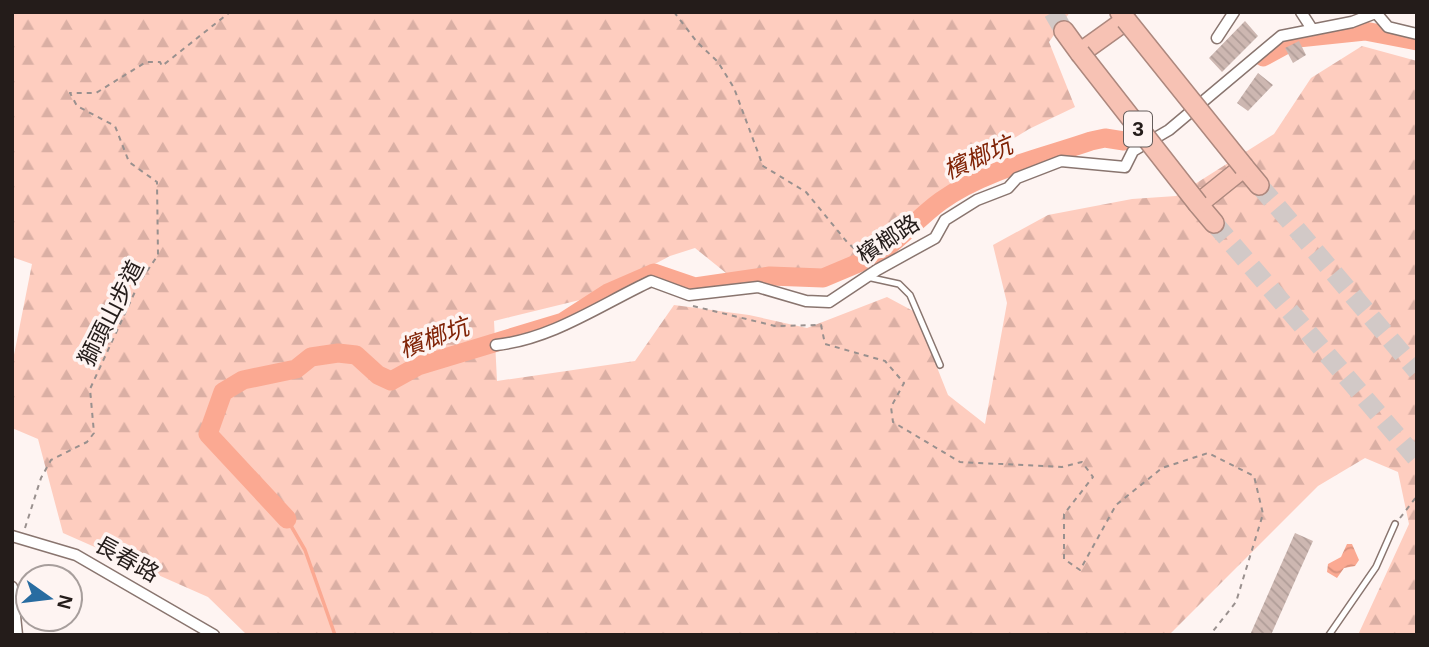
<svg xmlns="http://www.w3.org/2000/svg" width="1429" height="647" font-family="Helvetica,'Noto Sans TC',sans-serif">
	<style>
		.forest { fill: url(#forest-firs) }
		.water { fill: url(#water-waves) }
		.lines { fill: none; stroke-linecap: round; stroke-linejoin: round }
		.stream { stroke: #fba992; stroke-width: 3.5 }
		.river { stroke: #fba992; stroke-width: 19 }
		.building { fill: url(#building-back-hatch) }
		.motorway-tunnel { stroke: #d2c9c7; stroke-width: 19; stroke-dasharray: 19 10; stroke-linecap: butt }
		.service-casing { stroke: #89756f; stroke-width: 8 }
		.minor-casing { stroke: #89756f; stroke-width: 13 }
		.motorway-casing { stroke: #ad887e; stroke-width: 22 }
		.path { stroke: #99908e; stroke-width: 2; stroke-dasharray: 5 5; stroke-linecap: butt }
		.service { stroke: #fff; stroke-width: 5 }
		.minor { stroke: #fff; stroke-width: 10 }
		.motorway { stroke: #f7c2b4; stroke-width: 19 }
		.motorway-bridge-casing { stroke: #ad887e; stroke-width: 22; stroke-linecap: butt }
		.motorway-bridge { stroke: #f7c2b4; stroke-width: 19 }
		.labels { text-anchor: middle; stroke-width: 7; stroke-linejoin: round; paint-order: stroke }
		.shield { fill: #fef4f2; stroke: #655d5b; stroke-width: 2 }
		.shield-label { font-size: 21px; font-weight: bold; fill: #241c1a }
		.street-label { font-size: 23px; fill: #241c1a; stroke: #fef4f2 }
		.water-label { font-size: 24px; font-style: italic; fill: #802306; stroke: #fef4f2 }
	</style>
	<defs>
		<pattern id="forest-firs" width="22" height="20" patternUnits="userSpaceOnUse" patternTransform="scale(1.75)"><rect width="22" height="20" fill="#fecdbf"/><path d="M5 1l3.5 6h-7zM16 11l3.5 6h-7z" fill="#daafa4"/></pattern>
		<pattern id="water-waves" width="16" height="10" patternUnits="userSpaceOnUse" patternTransform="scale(1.75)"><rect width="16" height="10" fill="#fba992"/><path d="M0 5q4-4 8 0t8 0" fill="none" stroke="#d7917d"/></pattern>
		<pattern id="building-back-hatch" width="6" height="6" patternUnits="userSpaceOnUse" patternTransform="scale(1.75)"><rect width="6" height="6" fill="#cdb7b1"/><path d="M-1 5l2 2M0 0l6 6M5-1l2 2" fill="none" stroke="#b09d98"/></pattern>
	</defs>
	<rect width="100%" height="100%" fill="#fef4f2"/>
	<path class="forest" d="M12,12H1070L1049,42L1075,107L1029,129L985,156L942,202L850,276L731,277L695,248L670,256L592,297L494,321L497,381L635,361L674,305L749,315L807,328L887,297L915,312L948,395L985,424L1007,303L993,245L1048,215L1132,199L1176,196L1274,134L1311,78L1362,46L1417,61V635H1358L1409,524L1398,472L1365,458L1318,486L1169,635H247L208,597L63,533L38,439L12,428V365L32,264L12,257Z"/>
	<path class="water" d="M1347,544H1352L1359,560L1355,566L1344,568L1337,578L1327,572L1328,564L1341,557Z"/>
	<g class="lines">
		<path class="stream" d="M287,519L305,550L335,635"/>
		<path class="river" d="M1263,57L1298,38L1365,31L1417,41
			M870,258C898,243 916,219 941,201C984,170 1042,158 1091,141L1105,138L1124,141
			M287,519L208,434L223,392L243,380L296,369L311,357L338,353L356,355L378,375L391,381L418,366L563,322L608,293L654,273L695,287L770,276L823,278L861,262"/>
	</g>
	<path class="building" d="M1245,21L1258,36L1222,72L1209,58Z
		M1299,41L1306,55L1293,63L1285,48Z
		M1258,73L1273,85L1248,111L1237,103Z
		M1295,533L1313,541L1299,572L1271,635H1250Z"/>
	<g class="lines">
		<path class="motorway-tunnel" d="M1053,12L1064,31
			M1259,185L1417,371
			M1214,223L1417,459"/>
		<defs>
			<path id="service" d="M867,277L899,284L910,295L940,365
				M1329,635L1376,567L1395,524"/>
			<path id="minor" d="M1301,12L1312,29
				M1377,14L1388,27L1417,34
				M1217,38L1234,12
				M496,345C552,339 600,305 651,281L689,295L758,287L806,301L829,302L877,270L935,238L945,220L977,200L1008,188L1017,178L1061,161L1125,167L1133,151L1169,130L1281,36L1352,22L1378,12
				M12,536L76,555L214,635
				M12,587L17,635"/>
			<path id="motorway" d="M1064,31L1080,53L1126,20L1120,12
				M1214,223L1198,204L1244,167L1259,185"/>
		</defs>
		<use href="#service" class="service-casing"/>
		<use href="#minor" class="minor-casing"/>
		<use href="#motorway" class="motorway-casing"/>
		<path class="path" d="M674,12L697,42L718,62L734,88L763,166L806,192L847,242L868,261
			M693,306L775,326L821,325L825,344L885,361L904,383L891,407L893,422L960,462L1062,467L1082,462L1093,477L1064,514V559L1080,570L1116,505L1162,468L1208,453L1254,476L1263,514L1236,602L1210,635
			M1400,518L1417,496
			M25,528L41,478L51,460L87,442L94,433L90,389L139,283L158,255L157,182L129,162L115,126L77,106L70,93H96L146,62H160L162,66L230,12"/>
		<use href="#service" class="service"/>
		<use href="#minor" class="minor"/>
		<use href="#motorway" class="motorway"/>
		<defs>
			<path id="motorway-bridge" d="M1126,20L1244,167
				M1080,53L1198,204"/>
		</defs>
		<use href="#motorway-bridge" class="motorway-bridge-casing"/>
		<use href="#motorway-bridge" class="motorway-bridge"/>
	</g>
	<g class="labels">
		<rect class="shield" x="1124" y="111.5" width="28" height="35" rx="5"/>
		<g class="shield-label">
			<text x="1138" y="136">3</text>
		</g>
		<g class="street-label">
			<text transform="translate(888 239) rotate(-33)" y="8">檳榔路</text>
			<text transform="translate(111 313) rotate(-63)" y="8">獅頭山步道</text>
			<text transform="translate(127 559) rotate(29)" y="8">長春路</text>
		</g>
		<g class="water-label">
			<text transform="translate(978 158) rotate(-23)" y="8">檳榔坑</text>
			<text transform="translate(434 338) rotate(-20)" y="8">檳榔坑</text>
		</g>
	</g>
	<rect width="1429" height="647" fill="none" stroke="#241c1a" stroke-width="28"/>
	<g transform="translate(49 598) rotate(104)"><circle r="33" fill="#fef4f2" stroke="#a79e9c" stroke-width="2"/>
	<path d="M0-5L12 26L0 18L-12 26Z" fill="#286ca1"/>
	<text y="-10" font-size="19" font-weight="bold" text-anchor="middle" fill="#241c1a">N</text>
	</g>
</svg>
